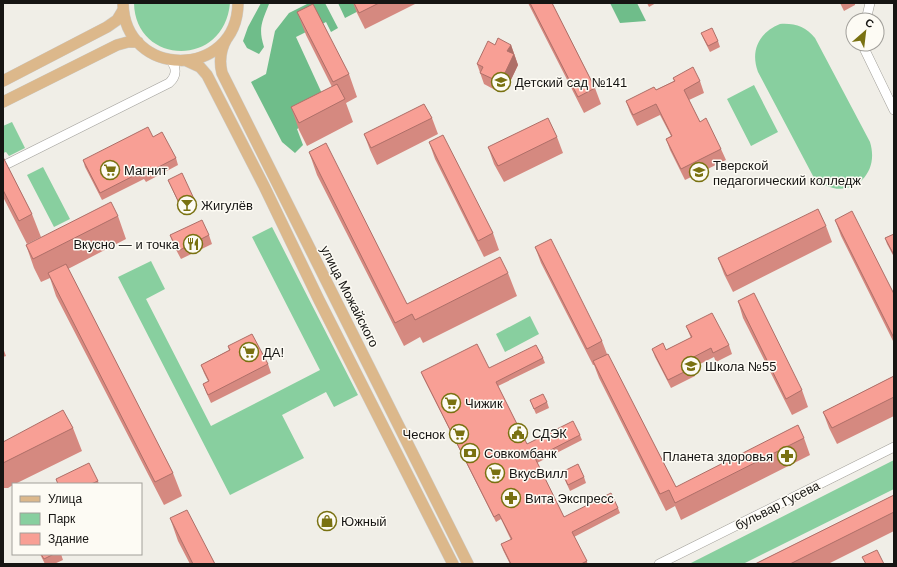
<svg xmlns="http://www.w3.org/2000/svg" width="897" height="567" font-family="Arial,sans-serif">
	<style>
		.green { fill: #88cf9f }
		.forest { fill: #6fbd8a }
		.lines { fill: none; stroke-linecap: round; stroke-linejoin: round }
		.minor-casing { stroke: #a09e98; stroke-width: 10 }
		.major-casing { stroke: #cccccb; stroke-width: 12 }
		.minor { stroke: #fff; stroke-width: 9 }
		.major { stroke: #dcb88b; stroke-width: 11 }
		.wall { fill: #d58980 }
		.shaded-wall { fill: #ae6f68 }
		.building { fill: #f89f95; stroke: #ae6f68 }
		.labels { text-anchor: middle; stroke-width: 3; stroke-linejoin: round; paint-order: stroke }
		.poi-label { font-size: 13px; fill: #161513; stroke: #fdfbf4; text-anchor: start }
		.street-label { font-size: 13px; fill: #161513; stroke: #fdfbf4 }
	</style>
	<rect width="100%" height="100%" fill="#f0eee7"/>
	<path class="green" d="M134,3H230C224,69 135,65 134,3Z
		M780,24C795,23 806,27 815,38L870,142C882,181 840,205 813,176L758,72C750,51 759,32 780,24Z
		M754,85L778,132L751,146L727,99Z
		M12,122L25,148L9,156L6,152L3,153V126Z
		M43,167L70,219L54,227L27,175Z
		M272,227L358,395L334,407L326,392L282,415L304,458L230,495L118,277L151,261L165,289L146,299L211,426L320,370L252,237Z
		M530,316L539,334L505,352L496,334Z
		M894,460V489L743,564H689Z"/>
	<path class="forest" d="M261,3H272L269,4C262,22 258,28 264,47L259,54L247,48L243,41L248,27Z
		M309,3H325L338,28L331,32L326,22L296,37L330,111L297,129L303,145L295,153L282,142L251,82L266,74L275,31L289,13Z
		M338,3H374L345,18Z
		M610,3H637L646,21L620,23Z"/>
	<g class="lines">
		<defs>
			<path id="minor" d="M866,20L870,3
				M862,44L894,110
				M3,166L169,83C177,76 177,67 170,60
				M659,564L894,447"/>
			<path id="major" d="M123,3C124,79 237,80 238,3
				M227,38C220,50 219,61 222,73L468,564
				M187,61L200,67L207,75L264,186L319,300L453,564
				M3,81L107,27L117,20L123,10
				M3,102L117,45L128,42H138"/>
		</defs>
		<use href="#minor" class="minor-casing"/>
		<use href="#major" class="major-casing"/>
		<use href="#minor" class="minor"/>
		<use href="#major" class="major"/>
	</g>
	<path class="wall" d="M353,3H417L365,29L357,13Z
		M528,3H552L595,88L601,104L584,113Z
		M647,3H656L649,7Z
		M840,3H855V5L844,11Z
		M297,12L349,74L357,97L346,103L353,122L307,146L299,130L291,107L332,87L306,35Z
		M701,33L718,41L720,47L710,52L703,38Z
		M495,45H511L518,65L507,88L500,85L497,91L484,84L477,64Z
		M673,78L700,81L704,93L689,100L700,122L721,149L726,160L685,180L670,150L666,139L671,136L660,115L637,126L630,112L626,101L656,90L674,81Z
		M432,118L438,134L377,165L370,150L364,134Z
		M153,137L176,158L178,165L146,182L144,179L102,200L85,167L83,160Z
		M557,137L563,153L504,182L494,164L488,147Z
		M429,142L493,233L499,250L484,257L435,159Z
		M309,152L407,304L508,273L517,296L423,343L420,337L404,346L317,175Z
		M3,157L32,214L41,237L27,244L3,197Z
		M168,180L195,201L197,206L183,213Z
		M118,216L126,239L68,269L173,473L182,496L164,505L56,296L50,278L41,282L34,268L26,245Z
		M835,220L894,294V343L841,236Z
		M826,226L832,242L733,292L724,274L718,258Z
		M894,234V257L887,244L885,238Z
		M170,235H209L212,244L181,259L173,244Z
		M535,247L602,341L607,354L676,487L804,438L810,455L681,520L675,506L666,511L599,378L594,365H593L541,263Z
		M738,301L802,390L808,407L792,415L743,318Z
		M686,326L729,345L732,354L716,362L714,357L692,368L695,376L671,388L655,357L652,349L666,350L691,338Z
		M228,346L268,364L271,373L211,403L206,392L203,384L208,381L204,373L201,365L229,350Z
		M3,348L6,356L3,357Z
		M543,358L545,363L498,386L527,444L580,435L582,440L537,463L564,517L618,508L620,513L574,537L588,564H510L503,550L501,544L511,540L501,519L496,522L423,377L421,372L489,368Z
		M894,376V416L837,444L829,428L823,412Z
		M530,400L547,402L549,408L536,414Z
		M73,428L82,451L15,484H13V485L8,488H3V442Z
		M562,472L584,477L586,483L570,491L564,478Z
		M56,479L98,481L99,484H58Z
		M894,495V531L828,564H755Z
		M170,518L215,564H190L178,541Z
		M40,554H61L63,560L54,564H45Z"/>
	<path class="shaded-wall" d="M511,45L518,65L507,88L503,77L507,51Z
		M496,74L500,85L497,91L493,79Z"/>
	<path class="building" d="M354,3H379L359,13Z
		M530,3H552L595,88L578,97Z
		M313,4L349,74L333,82L297,12Z
		M712,28L718,41L708,46L701,33Z
		M498,38L511,45L507,51L514,54L503,77L496,74L493,79L480,73L483,67L477,64L488,41L495,45Z
		M693,67L700,81L684,90L700,122L706,118L721,149L681,169L666,139L672,136L656,104L633,115L626,101L654,87L656,90L675,81L673,78Z
		M337,84L345,99L299,123L291,107Z
		M424,104L432,118L371,148L364,134Z
		M548,118L557,137L498,166L488,147Z
		M148,127L153,137L162,132L176,158L143,175L141,172L100,193L83,160Z
		M443,135L493,233L478,241L429,142Z
		M326,143L407,304L500,257L508,273L415,320L412,314L395,323L309,152Z
		M3,157L32,214L19,221L3,190Z
		M182,173L195,201L181,207L168,180Z
		M111,202L118,216L33,259L26,245Z
		M818,209L826,226L727,276L718,258Z
		M852,211L894,294V338L835,220Z
		M202,220L209,235L178,251L170,235Z
		M894,234V255L885,238Z
		M551,239L602,341L587,349L535,247Z
		M66,264L173,473L155,482L48,273Z
		M754,293L802,390L786,399L738,301Z
		M712,313L729,345L713,353L711,348L688,360L692,368L668,380L652,349L663,343L666,350L692,337L686,326Z
		M252,334L268,364L208,395L203,384L209,381L201,365L230,350L228,346Z
		M477,344L489,368L536,345L543,358L496,382L527,444L573,421L580,435L535,458L564,517L611,493L618,508L572,532L587,561L581,564H511L501,544L512,539L499,514L494,517L421,372Z
		M608,354L676,487L798,425L804,438L675,503L669,490L660,494L593,361Z
		M894,376V397L832,428L823,412Z
		M543,394L547,402L534,409L530,400Z
		M63,410L73,428L3,463V442Z
		M89,463L98,481L91,484H58L56,479Z
		M578,464L584,477L568,485L562,472Z
		M894,495V512L790,564H755Z
		M187,510L215,564H193L170,518Z
		M877,550L884,564H866L862,557Z
		M41,554H54L44,559Z"/>
	<defs>
		<symbol id="school-ring" viewBox="-11 -11 22 22"><circle r="9.5" fill="#fdfbf4" stroke="#797111" stroke-width="1.5"/><path d="M0-5L7-2L0 1L-7-2ZM-4 1L0 2.5L4 1V4Q0 6-4 4Z" fill="#797111"/></symbol>
		<symbol id="supermarket-ring" viewBox="-11 -11 22 22"><circle r="9.5" fill="#fdfbf4" stroke="#797111" stroke-width="1.5"/><path d="M-6-5.5h2.5l.6 2H6L4.5 2H-2.5L-4.4-4H-6ZM-1.5 3.2a1.3 1.3 0 1 0 .1 0ZM3 3.2a1.3 1.3 0 1 0 .1 0Z" fill="#797111"/></symbol>
		<symbol id="university-ring" viewBox="-11 -11 22 22"><circle r="9.5" fill="#fdfbf4" stroke="#797111" stroke-width="1.5"/><path d="M0-5L7-2L0 1L-7-2ZM-4 1L0 2.5L4 1V4Q0 6-4 4Z" fill="#797111"/></symbol>
		<symbol id="bar-ring" viewBox="-11 -11 22 22"><circle r="9.5" fill="#fdfbf4" stroke="#797111" stroke-width="1.5"/><path d="M-6-5H6L.8 .8V4.5H3.5V6h-7V4.5H-.8V.8Z" fill="#797111"/></symbol>
		<symbol id="restaurant-ring" viewBox="-11 -11 22 22"><circle r="9.5" fill="#fdfbf4" stroke="#797111" stroke-width="1.5"/><path d="M-5-6h1v4h1v-4h1v4h1v-4h1v5L-1.5 .5V6h-2V.5L-5-1ZM5-6V6H3V1.5H1.5Q1.5-4 5-6Z" fill="#797111"/></symbol>
		<symbol id="civic-ring" viewBox="-11 -11 22 22"><circle r="9.5" fill="#fdfbf4" stroke="#797111" stroke-width="1.5"/><path d="M-.6-6.5H3V-4.5H.6V-3L4-1V1h2V6H-6V1h2V-1L-.6-3ZM-1.2 2.5V6h2.4V2.5Z" fill="#797111"/></symbol>
		<symbol id="bank-ring" viewBox="-11 -11 22 22"><circle r="9.5" fill="#fdfbf4" stroke="#797111" stroke-width="1.5"/><path d="M-6-4H6V4H-6ZM0-2.3a2.3 2.3 0 1 0 0 4.6a2.3 2.3 0 1 0 0-4.6Z" fill="#797111"/></symbol>
		<symbol id="pharmacy-ring" viewBox="-11 -11 22 22"><circle r="9.5" fill="#fdfbf4" stroke="#797111" stroke-width="1.5"/><path d="M-2-6h4v4h4v4h-4v4h-4v-4h-4v-4h4Z" fill="#797111"/></symbol>
		<symbol id="shop-ring" viewBox="-11 -11 22 22"><circle r="9.5" fill="#fdfbf4" stroke="#797111" stroke-width="1.5"/><path d="M-5-2.5h2.3a2.7 3.5 0 0 1 5.4 0H5L5.5 6h-11ZM-1.5-2.5h3a1.5 2.3 0 0 0-3 0Z" fill="#797111"/></symbol>
	</defs>
	<g fill-rule="evenodd">
		<use href="#school-ring" x="490" y="71" width="22" height="22"/>
		<use href="#supermarket-ring" x="99" y="159" width="22" height="22"/>
		<use href="#university-ring" x="688" y="161" width="22" height="22"/>
		<use href="#bar-ring" x="176" y="194" width="22" height="22"/>
		<use href="#restaurant-ring" x="182" y="233" width="22" height="22"/>
		<use href="#supermarket-ring" x="238" y="341" width="22" height="22"/>
		<use href="#school-ring" x="680" y="355" width="22" height="22"/>
		<use href="#supermarket-ring" x="440" y="392" width="22" height="22"/>
		<use href="#civic-ring" x="507" y="422" width="22" height="22"/>
		<use href="#supermarket-ring" x="448" y="423" width="22" height="22"/>
		<use href="#bank-ring" x="459" y="442" width="22" height="22"/>
		<use href="#pharmacy-ring" x="776" y="445" width="22" height="22"/>
		<use href="#supermarket-ring" x="484" y="462" width="22" height="22"/>
		<use href="#pharmacy-ring" x="500" y="487" width="22" height="22"/>
		<use href="#shop-ring" x="316" y="510" width="22" height="22"/>
	</g>
	<g class="labels">
		<g class="poi-label">
			<text x="515" y="87">Детский сад №141</text>
			<text x="713" y="170">Тверской<tspan x="713" dy="15">педагогический колледж</tspan></text>
			<text x="124" y="175">Магнит</text>
			<text x="201" y="210">Жигулёв</text>
			<text x="179" y="249" text-anchor="end">Вкусно — и точка</text>
			<text x="263" y="357">ДА!</text>
			<text x="705" y="371">Школа №55</text>
			<text x="465" y="408">Чижик</text>
			<text x="532" y="438">СДЭК</text>
			<text x="445" y="439" text-anchor="end">Чеснок</text>
			<text x="484" y="458">Совкомбанк</text>
			<text x="773" y="461" text-anchor="end">Планета здоровья</text>
			<text x="509" y="478">ВкусВилл</text>
			<text x="525" y="503">Вита Экспресс</text>
			<text x="341" y="526">Южный</text>
		</g>
		<g class="street-label">
			<text transform="translate(350 296) rotate(63)" y="5">улица Можайского</text>
			<text transform="translate(777 505) rotate(-27)" y="5">бульвар Гусева</text>
		</g>
	</g>
	<rect width="897" height="567" fill="none" stroke="#161513" stroke-width="8"/>
	<rect x="12" y="483" width="130" height="72" fill="#fdfbf4" stroke="#a19f9a"/>
	<rect x="20" y="496" width="20" height="6" fill="#dcb88b" stroke="#a19f9a"/>
	<text x="48" y="503" font-size="12" fill="#161513">Улица</text>
	<rect x="20" y="513" width="20" height="12" fill="#88cf9f" stroke="#a19f9a"/>
	<text x="48" y="523" font-size="12" fill="#161513">Парк</text>
	<rect x="20" y="533" width="20" height="12" fill="#f89f95" stroke="#a19f9a"/>
	<text x="48" y="543" font-size="12" fill="#161513">Здание</text>
	<g transform="translate(865 32) rotate(28)"><circle r="19" fill="#fdfbf4" stroke="#a19f9a"/>
	<path d="M0-3L7 15L0 10L-7 15Z" fill="#797111"/>
	<text y="-6" font-size="11" font-weight="bold" text-anchor="middle" fill="#161513">С</text>
	</g>
</svg>
